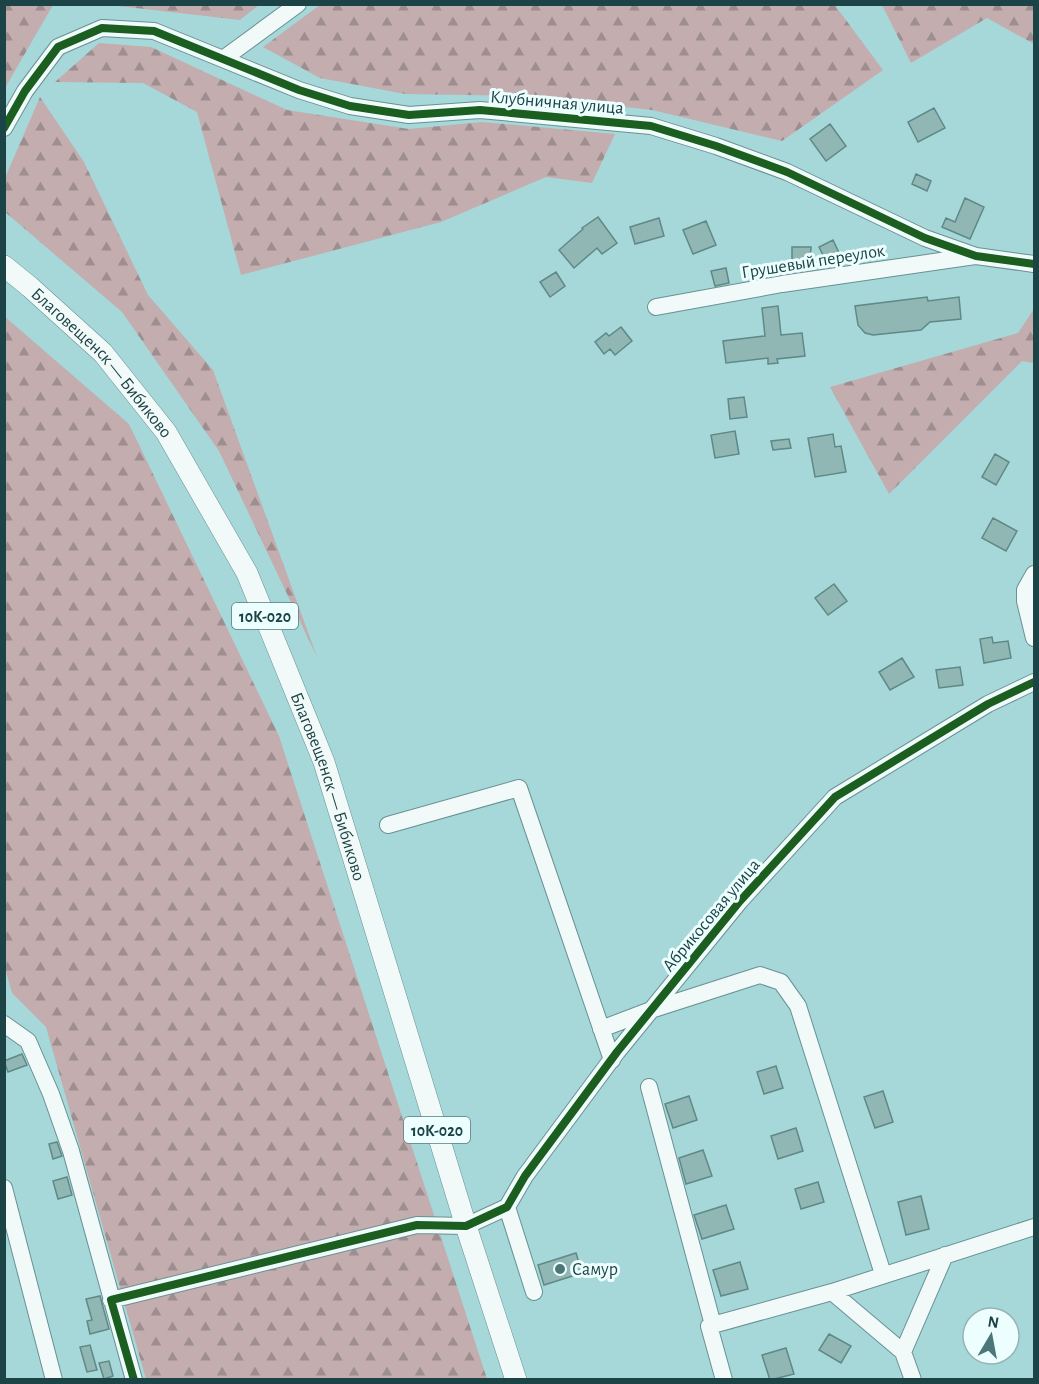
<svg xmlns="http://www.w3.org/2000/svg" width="1039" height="1384" font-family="'Alegreya Sans',sans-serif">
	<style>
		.forest { fill: url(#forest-firs) }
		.building { fill: #90b7b4; stroke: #5e8987; stroke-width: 1.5 }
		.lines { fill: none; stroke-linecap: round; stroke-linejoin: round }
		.minor-casing { stroke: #679293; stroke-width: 18 }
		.major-casing { stroke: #679293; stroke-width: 22 }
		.minor { stroke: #f2f9f9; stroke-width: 16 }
		.major { stroke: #f2f9f9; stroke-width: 21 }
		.cycleway-casing { stroke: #edfeff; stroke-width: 11 }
		.cycleway { stroke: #1b5e20; stroke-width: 8 }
		.poi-dot { fill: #4c7779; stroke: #edfeff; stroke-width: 2 }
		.labels { text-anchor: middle; stroke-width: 6; stroke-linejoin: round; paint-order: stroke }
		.shield { fill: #edfeff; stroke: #5b7b7d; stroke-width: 1.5 }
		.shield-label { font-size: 16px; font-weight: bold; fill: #1c4345 }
		.street-label { font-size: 18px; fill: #1c4345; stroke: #edfeff }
		.poi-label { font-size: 18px; fill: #1c4345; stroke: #edfeff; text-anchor: start }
	</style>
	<defs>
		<pattern id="forest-firs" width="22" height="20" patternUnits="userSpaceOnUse" patternTransform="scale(1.5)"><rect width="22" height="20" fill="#c3adaf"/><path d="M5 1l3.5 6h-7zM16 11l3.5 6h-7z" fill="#9e8e90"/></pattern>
	</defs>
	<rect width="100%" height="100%" fill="#a6d7d9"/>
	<path class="forest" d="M5,4L53,5L5,88L4,5Z
		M834,4L883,70L782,141L652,110L527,96L405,94L320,78L263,47L320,5Z
		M110,5H259L240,20Z
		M882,5H1034V44L987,18L911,63Z
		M99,43L151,47L287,110L409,129L482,122L615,134L592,183L546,177L441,222L241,275L197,112L143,83L55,82Z
		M40,97L84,162L148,295L213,370L317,657L219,451L122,312L5,212V178Z
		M1034,309V363L1022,361L889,494L830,387L1018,333Z
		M4,316L129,424L279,736L487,1379H146L46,1027L12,993L5,968Z"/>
	<path class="building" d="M934,108L945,128L918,142L908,122Z
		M830,124L846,146L826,161L810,139Z
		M916,174L931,181L927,191L912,184Z
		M965,198L984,207L970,239L942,227L946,218L955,222Z
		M598,217L617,243L602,254L597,248L574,268L559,250L583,229L582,228Z
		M659,218L664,236L635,244L630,227Z
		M706,221L716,245L693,254L683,230Z
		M833,240L842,259L828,265L819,247Z
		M792,247H811L810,263L792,262Z
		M726,268L729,283L715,286L711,271Z
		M556,272L565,286L550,297L540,282Z
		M927,297L928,301L959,297L961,319L930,322L921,330L873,335L865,333L858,325L855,306Z
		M778,306L781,335L802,333L805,356L777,359L778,363L768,364V358L726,363L723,341L765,336L762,308Z
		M621,327L632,341L615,355L610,349L604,354L595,342L606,333L609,336Z
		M744,397L747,417L730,419L728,399Z
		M735,431L739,454L715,458L711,435Z
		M833,434L835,447L841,446L846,472L815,477L808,438Z
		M789,439L791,448L773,450L771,441Z
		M995,454L1009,462L996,485L982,477Z
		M993,518L1017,531L1006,551L982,538Z
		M834,584L847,601L828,615L815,598Z
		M992,637L993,643L1008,641L1011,658L984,663L980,639Z
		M902,658L914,677L890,690L879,672Z
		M960,667L963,685L939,688L936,670Z
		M22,1054L27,1065L8,1072L4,1061Z
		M776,1066L783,1088L764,1094L757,1072Z
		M883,1091L893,1122L875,1128L864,1097Z
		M689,1096L697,1120L673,1128L665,1104Z
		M796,1128L803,1151L778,1159L771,1136Z
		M57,1142L62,1156L53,1159L49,1144Z
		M703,1150L712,1176L686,1184L679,1158Z
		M67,1177L72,1195L58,1199L53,1181Z
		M818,1182L824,1202L801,1209L795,1189Z
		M921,1196L929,1229L906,1235L898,1202Z
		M726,1205L734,1229L702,1239L694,1215Z
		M576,1253L582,1273L544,1285L538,1265Z
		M740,1262L748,1289L721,1296L713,1270Z
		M100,1296L109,1329L90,1334L87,1321L92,1320L86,1299Z
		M829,1334L851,1346L841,1363L819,1350Z
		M90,1345L97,1370L87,1372L80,1347Z
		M786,1348L794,1374L770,1380L762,1355Z
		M109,1361L113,1376L104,1379L99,1363Z"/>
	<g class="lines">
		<defs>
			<path id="minor" d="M223,59L298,4
				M4,128L25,91L58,47L102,28L154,31L299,90L350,106L409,115L480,110L651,126L716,146L787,172L925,238L976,256L1034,264
				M656,307L782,284L975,256
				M1034,574L1025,590V601L1034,638
				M388,825L519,788L612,1060
				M4,1024L28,1041L51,1094L71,1151L134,1380
				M601,1029L651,1010L760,975L781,982L798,1006L883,1274
				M649,1087L713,1325
				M4,1188L54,1380
				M507,1207L534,1292
				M832,1292L1034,1227
				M111,1300L417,1225L466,1226L507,1207L525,1176L617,1052L740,901L835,797L988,704L1034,682
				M903,1352L945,1255
				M724,1380L709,1326L832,1292L903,1352L913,1380"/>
			<g id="major">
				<path id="s1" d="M4,266L30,287L103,353L166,432L247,573L324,762L466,1226L516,1380"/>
			</g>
		</defs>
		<use href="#minor" class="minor-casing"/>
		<use href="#major" class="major-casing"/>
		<use href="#minor" class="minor"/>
		<use href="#major" class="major"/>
		<defs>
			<path id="cycleway" d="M4,128L25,91L58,47L102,28L154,31L299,90L350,106L409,115L480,110L651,126L716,146L787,172L925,238L976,256L1034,264
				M134,1380L111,1300L417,1225L466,1226L507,1207L525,1176L617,1052L740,901L835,797L988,704L1034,682"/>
		</defs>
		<use href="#cycleway" class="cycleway-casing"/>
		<use href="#cycleway" class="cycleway"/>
	</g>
	<circle class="poi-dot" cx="560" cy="1269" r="6"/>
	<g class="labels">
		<g class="shield">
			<rect x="232" y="603" width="66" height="26" rx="4.5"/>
			<rect x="404" y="1117" width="66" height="26" rx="4.5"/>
		</g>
		<g class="shield-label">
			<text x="265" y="622">10К-020</text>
			<text x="437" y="1136">10К-020</text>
		</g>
		<g class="street-label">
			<text transform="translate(557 102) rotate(5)" y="6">Клубничная улица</text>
			<text transform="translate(813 261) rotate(-9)" y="6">Грушевый переулок</text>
			<text dy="6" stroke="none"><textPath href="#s1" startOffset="138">Благовещенск — Бибиково</textPath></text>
			<text dy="6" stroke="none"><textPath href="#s1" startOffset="624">Благовещенск — Бибиково</textPath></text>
			<text transform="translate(711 915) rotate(-50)" y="6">Абрикосовая улица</text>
		</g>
		<g class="poi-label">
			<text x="572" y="1275">Самур</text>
		</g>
	</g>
	<rect width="1039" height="1384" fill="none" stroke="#1c4345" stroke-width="12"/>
	<g transform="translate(991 1336) rotate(10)"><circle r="28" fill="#edfeff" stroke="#99b3b5" stroke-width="1.5"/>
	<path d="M0-4.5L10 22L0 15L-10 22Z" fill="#4c7779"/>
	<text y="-9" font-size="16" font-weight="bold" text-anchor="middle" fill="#1c4345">N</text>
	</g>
</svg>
